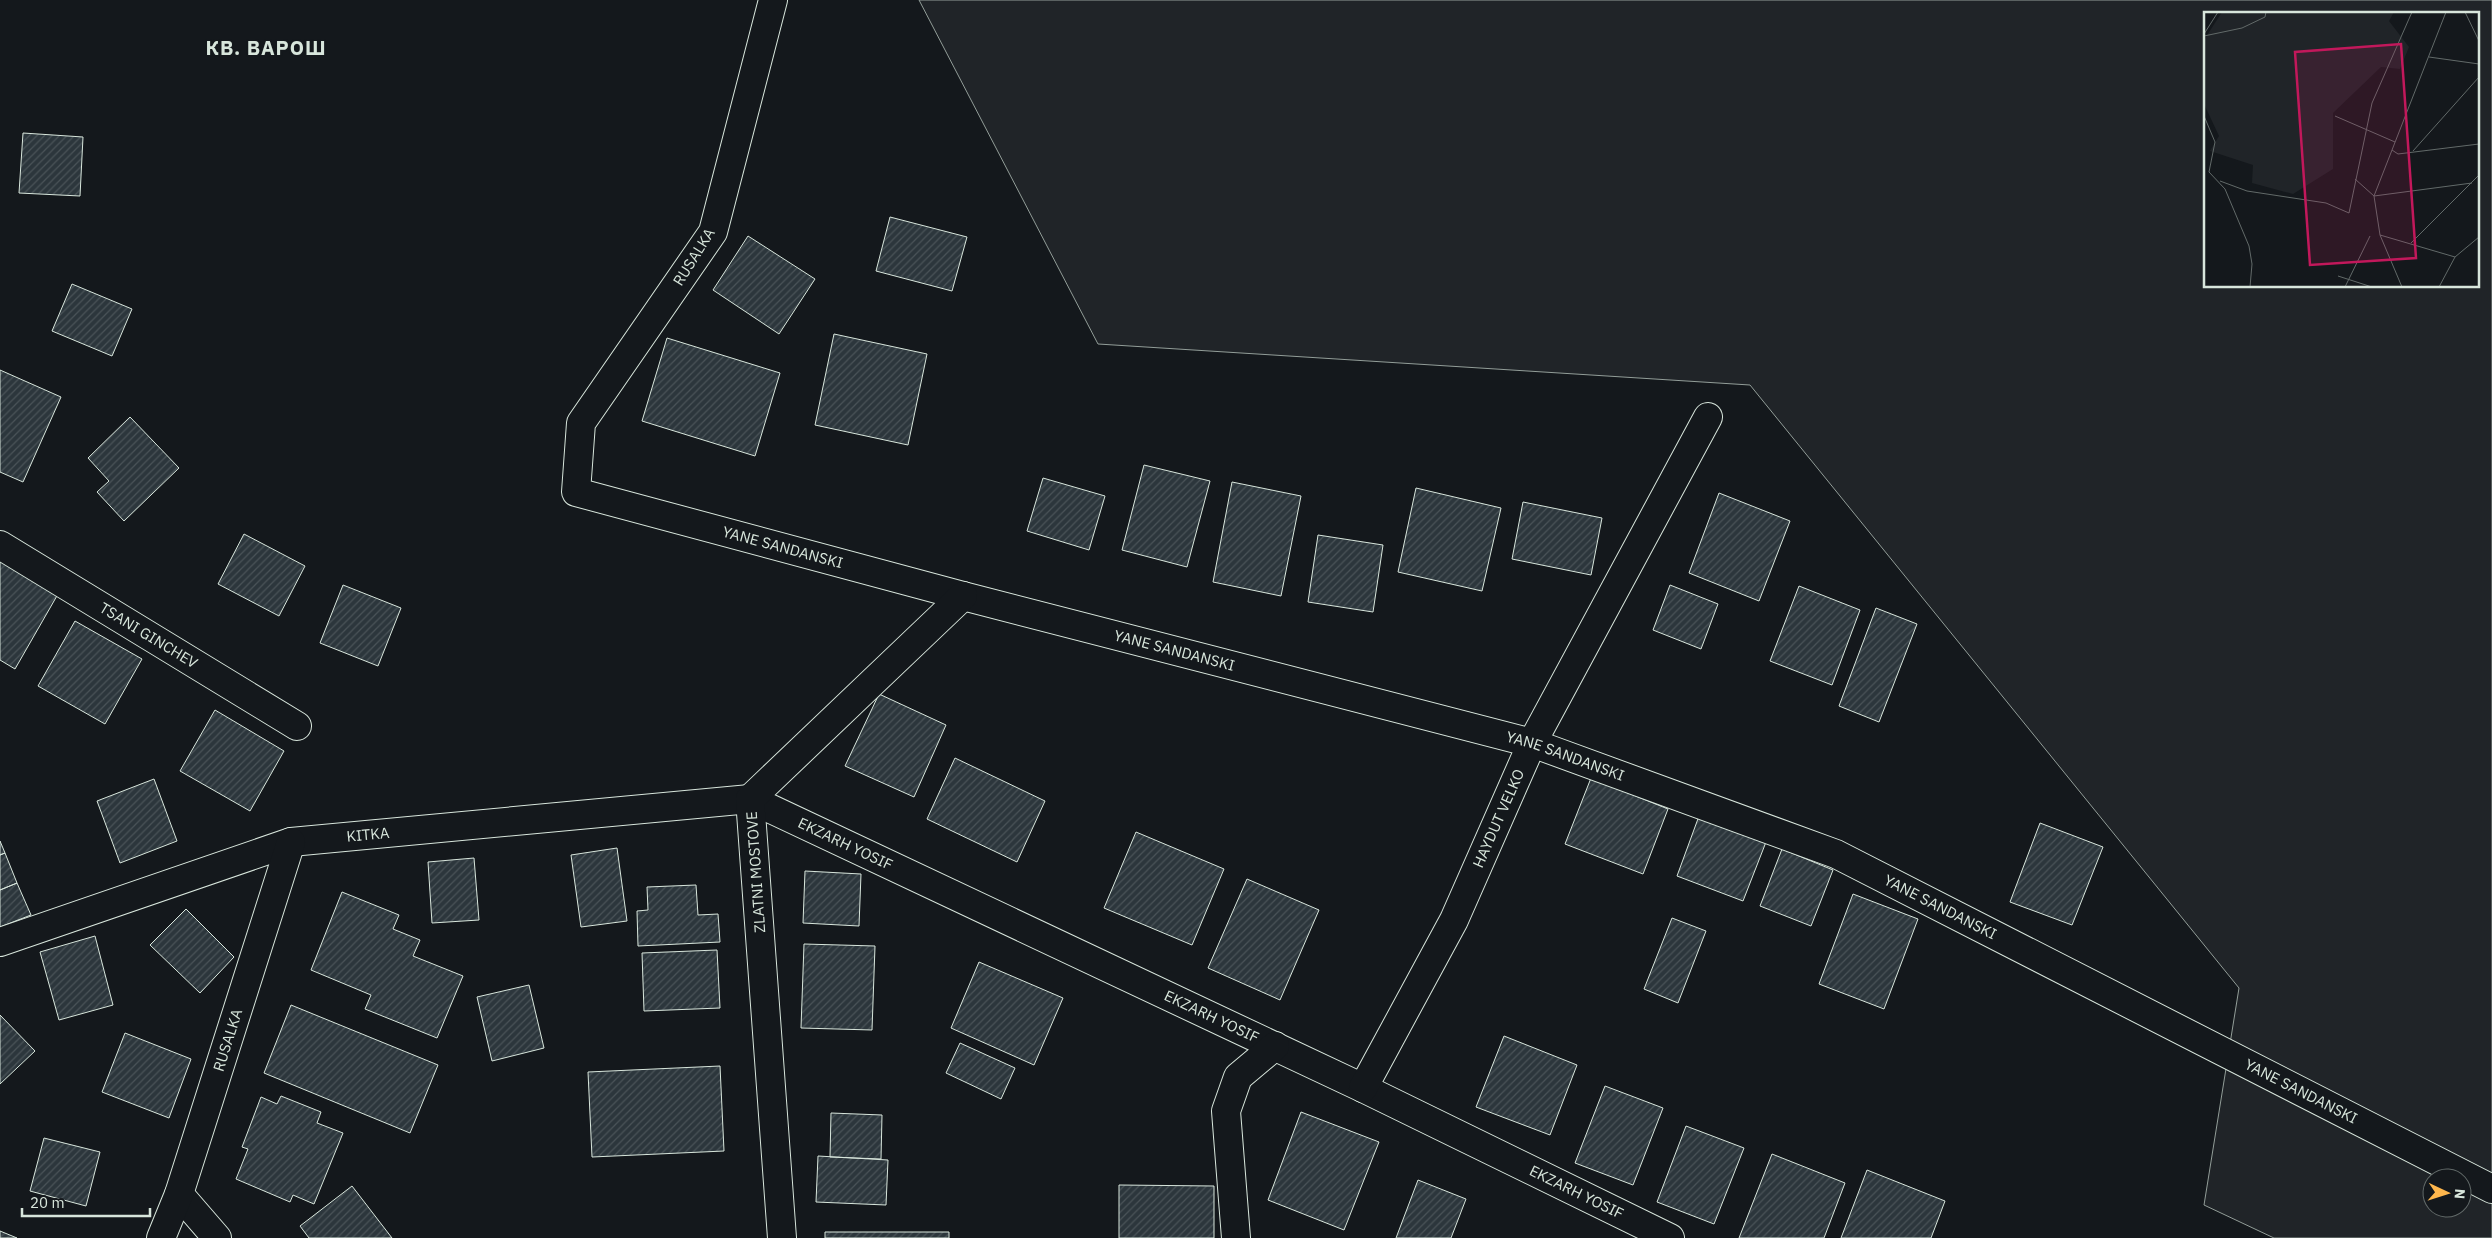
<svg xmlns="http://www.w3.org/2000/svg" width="2492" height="1238" font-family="'IBM Plex Sans',sans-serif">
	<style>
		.park { fill: #202428; stroke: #939e99; fill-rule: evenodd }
		.building { fill: url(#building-hatch); stroke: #d8e6dc }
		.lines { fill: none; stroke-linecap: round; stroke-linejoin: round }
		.street-casing { stroke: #d8e6dc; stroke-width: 30 }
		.street { stroke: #14181c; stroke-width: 28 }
		.labels { text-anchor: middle; stroke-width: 4; stroke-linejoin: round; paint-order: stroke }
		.street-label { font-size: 15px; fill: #d8e6dc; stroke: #14181c }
		.district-label { font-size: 20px; font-weight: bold; letter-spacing: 1px; fill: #d8e6dc; stroke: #14181c }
		.inset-road { fill: none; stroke: #626a69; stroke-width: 1 }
		.view { fill: #c2185b; fill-opacity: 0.15; stroke: #c2185b; stroke-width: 2.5 }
		.inset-edge { fill: none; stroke: #d8e6dc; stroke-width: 2.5 }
	</style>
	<defs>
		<pattern id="building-hatch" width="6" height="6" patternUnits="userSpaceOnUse" patternTransform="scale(1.25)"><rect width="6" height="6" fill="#2c363c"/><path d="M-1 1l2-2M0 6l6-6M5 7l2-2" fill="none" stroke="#4a5358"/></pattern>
	</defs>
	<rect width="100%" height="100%" fill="#14181c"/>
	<path class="park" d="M919,0H2492V1238H2274L2204,1205L2239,988L1750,385L1098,344ZM2206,14H2478V286H2206ZM2432,1178H2462V1208H2432Z"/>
	<path class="building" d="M23,133L83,137L80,196L19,193Z
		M890,217L967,237L952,291L876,271Z
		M748,236L815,279L779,334L713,290Z
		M72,284L132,309L112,356L52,331Z
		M834,334L927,354L908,445L815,425Z
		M667,338L780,373L755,456L642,421Z
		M0,370L61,397L23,482L0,472Z
		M130,417L179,468L124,521L97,492L109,481L88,458Z
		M1144,465L1210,481L1187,567L1122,550Z
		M1043,478L1105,496L1089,550L1027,531Z
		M1232,482L1301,496L1281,596L1213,582Z
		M1416,488L1501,508L1482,591L1398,572Z
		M1719,493L1790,521L1759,601L1689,573Z
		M1523,502L1602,518L1591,575L1512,559Z
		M244,534L305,566L279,616L218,584Z
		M1318,535L1383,545L1373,612L1308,602Z
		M0,560L58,594L15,669L0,660Z
		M343,585L401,608L378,666L320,643Z
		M1670,585L1718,604L1701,649L1653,630Z
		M1799,586L1860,610L1832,685L1770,661Z
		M1876,608L1917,624L1879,722L1839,706Z
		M75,621L142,659L105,724L38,686Z
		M879,694L946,725L914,797L845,766Z
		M215,710L284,751L250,811L180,771Z
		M955,758L1045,801L1017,862L927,819Z
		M1591,778L1668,809L1643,874L1565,844Z
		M154,779L177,841L120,863L97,801Z
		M1699,816L1766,842L1743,901L1677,876Z
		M2040,823L2103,847L2072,925L2010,902Z
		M1136,832L1224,869L1192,945L1104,908Z
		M0,841L5,853L0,855Z
		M617,848L627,921L581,927L571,855Z
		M1782,849L1833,870L1811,926L1760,906Z
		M5,853L17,883L0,890V855Z
		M474,858L479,920L432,923L428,862Z
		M805,871L861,874L859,926L803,923Z
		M1247,879L1319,910L1280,1000L1208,968Z
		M17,883L31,915L0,927V890Z
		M696,885L698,915L718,914L720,942L638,946L637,911L648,910L647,887Z
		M342,892L399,915L393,929L420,940L413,956L463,976L437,1038L365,1009L371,995L311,970Z
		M1853,894L1918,919L1884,1009L1819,984Z
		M186,909L234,957L200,993L150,945Z
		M1672,918L1706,931L1678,1003L1644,989Z
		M95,936L113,1005L59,1020L40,952Z
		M804,944L875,946L872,1030L801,1028Z
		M717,950L720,1008L644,1011L642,953Z
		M979,962L1063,998L1034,1065L951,1028Z
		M529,985L544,1048L492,1061L477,997Z
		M291,1005L438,1065L410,1133L264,1073Z
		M0,1015L35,1051L0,1084Z
		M125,1033L191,1059L169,1118L102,1092Z
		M1504,1036L1577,1065L1550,1135L1476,1107Z
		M960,1043L1015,1068L1001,1099L946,1073Z
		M720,1066L724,1151L592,1157L588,1072Z
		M1605,1086L1663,1108L1633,1185L1575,1163Z
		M281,1096L321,1112L317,1123L343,1133L314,1204L293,1195L290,1202L236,1179L248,1149L242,1147L261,1097L277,1104Z
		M1301,1112L1379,1142L1344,1230L1268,1200Z
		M831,1113L882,1115L881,1159L830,1157Z
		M1686,1126L1744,1148L1714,1224L1657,1202Z
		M44,1138L100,1152L86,1206L30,1191Z
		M1772,1154L1845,1183L1824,1238H1739Z
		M818,1156L888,1160L886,1205L816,1202Z
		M1867,1170L1945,1201L1931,1238H1841Z
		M1418,1180L1466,1199L1451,1238H1396Z
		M1119,1185L1214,1186V1238H1119Z
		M352,1186L392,1238H309L300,1226Z
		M0,1231L17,1238H0Z
		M825,1232H949V1238H825Z"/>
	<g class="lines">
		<defs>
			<g id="street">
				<path id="s1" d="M773,0L713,232L581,423L576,492L963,596L1532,743L1836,854L2492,1189"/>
				<path id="s2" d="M0,545L297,726"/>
				<path id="s3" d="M0,942L291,842L750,799L1363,1088L1670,1238"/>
				<path id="s4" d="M1363,1088L1454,920L1532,743L1708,417"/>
				<path d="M179,1194L217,1238"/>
				<path id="s5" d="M161,1238L179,1194L291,842"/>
				<path d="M782,1238L750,799L963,596"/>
				<path d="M1236,1238L1226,1111L1238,1077L1275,1046"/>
			</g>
		</defs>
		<use href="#street" class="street-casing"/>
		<use href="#street" class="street"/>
	</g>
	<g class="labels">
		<g class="street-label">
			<text transform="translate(694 257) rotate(-58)" y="5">RUSALKA</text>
			<text dy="5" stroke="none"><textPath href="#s1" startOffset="755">YANE SANDANSKI</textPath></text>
			<text dy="5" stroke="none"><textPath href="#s2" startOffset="174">TSANI GINCHEV</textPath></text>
			<text dy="5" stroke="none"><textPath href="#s1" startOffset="1160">YANE SANDANSKI</textPath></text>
			<text dy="5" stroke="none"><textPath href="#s1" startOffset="1565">YANE SANDANSKI</textPath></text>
			<text dy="5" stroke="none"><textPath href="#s4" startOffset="302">HAYDUT VELKO</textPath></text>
			<text dy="5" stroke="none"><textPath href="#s3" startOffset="385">KITKA</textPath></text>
			<text dy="5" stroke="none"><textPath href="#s3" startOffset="874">EKZARH YOSIF</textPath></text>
			<text transform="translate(756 872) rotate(-94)" y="5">ZLATNI MOSTOVE</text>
			<text dy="5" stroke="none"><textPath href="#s1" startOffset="1970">YANE SANDANSKI</textPath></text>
			<text dy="5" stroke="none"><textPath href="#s3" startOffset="1279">EKZARH YOSIF</textPath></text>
			<text dy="5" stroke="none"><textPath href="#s5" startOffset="209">RUSALKA</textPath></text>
			<text dy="5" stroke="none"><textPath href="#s1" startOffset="2375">YANE SANDANSKI</textPath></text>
			<text dy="5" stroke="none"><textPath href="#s3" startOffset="1684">EKZARH YOSIF</textPath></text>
		</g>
		<g class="district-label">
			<text x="266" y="55">КВ. ВАРОШ</text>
		</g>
	</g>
	<g transform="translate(2204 12)">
		<rect width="275" height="275" fill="#14181c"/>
		<path d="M18,0H190L185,9L205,35L196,57L177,55L129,101V157L89,182L48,171L49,153L6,139L15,124L0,92V28Z" fill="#202428"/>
		<path class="inset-road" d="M261,0L275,29M0,22L14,0M0,24L38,16L61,5L62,0M225,45L275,52M0,104L11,130L5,160L21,177L45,234L48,252L46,275M131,104L191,130M188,138L194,142L275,132M209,139L275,65M151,167L170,184L268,171M16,169L43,179L122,191L145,201L168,91L208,0M176,223L251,245M207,231L275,163M134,264L168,275M141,275L166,224M198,275L176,223L170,184L242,0M235,275L251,245L275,225"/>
		<path class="view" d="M197,32L212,246L106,253L91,40Z"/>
		<rect width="275" height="275" class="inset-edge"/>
	</g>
	<g transform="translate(2447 1193) rotate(94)"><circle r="24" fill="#14181c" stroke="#626a69"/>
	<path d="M0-4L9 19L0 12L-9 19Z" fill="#ffb74d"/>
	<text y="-8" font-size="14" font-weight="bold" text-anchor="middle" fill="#d8e6dc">N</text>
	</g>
	<path d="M22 1208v8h128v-8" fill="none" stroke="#d8e6dc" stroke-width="2.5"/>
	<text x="30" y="1208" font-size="15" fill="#d8e6dc" stroke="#14181c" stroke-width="4" paint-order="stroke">20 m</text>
</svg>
